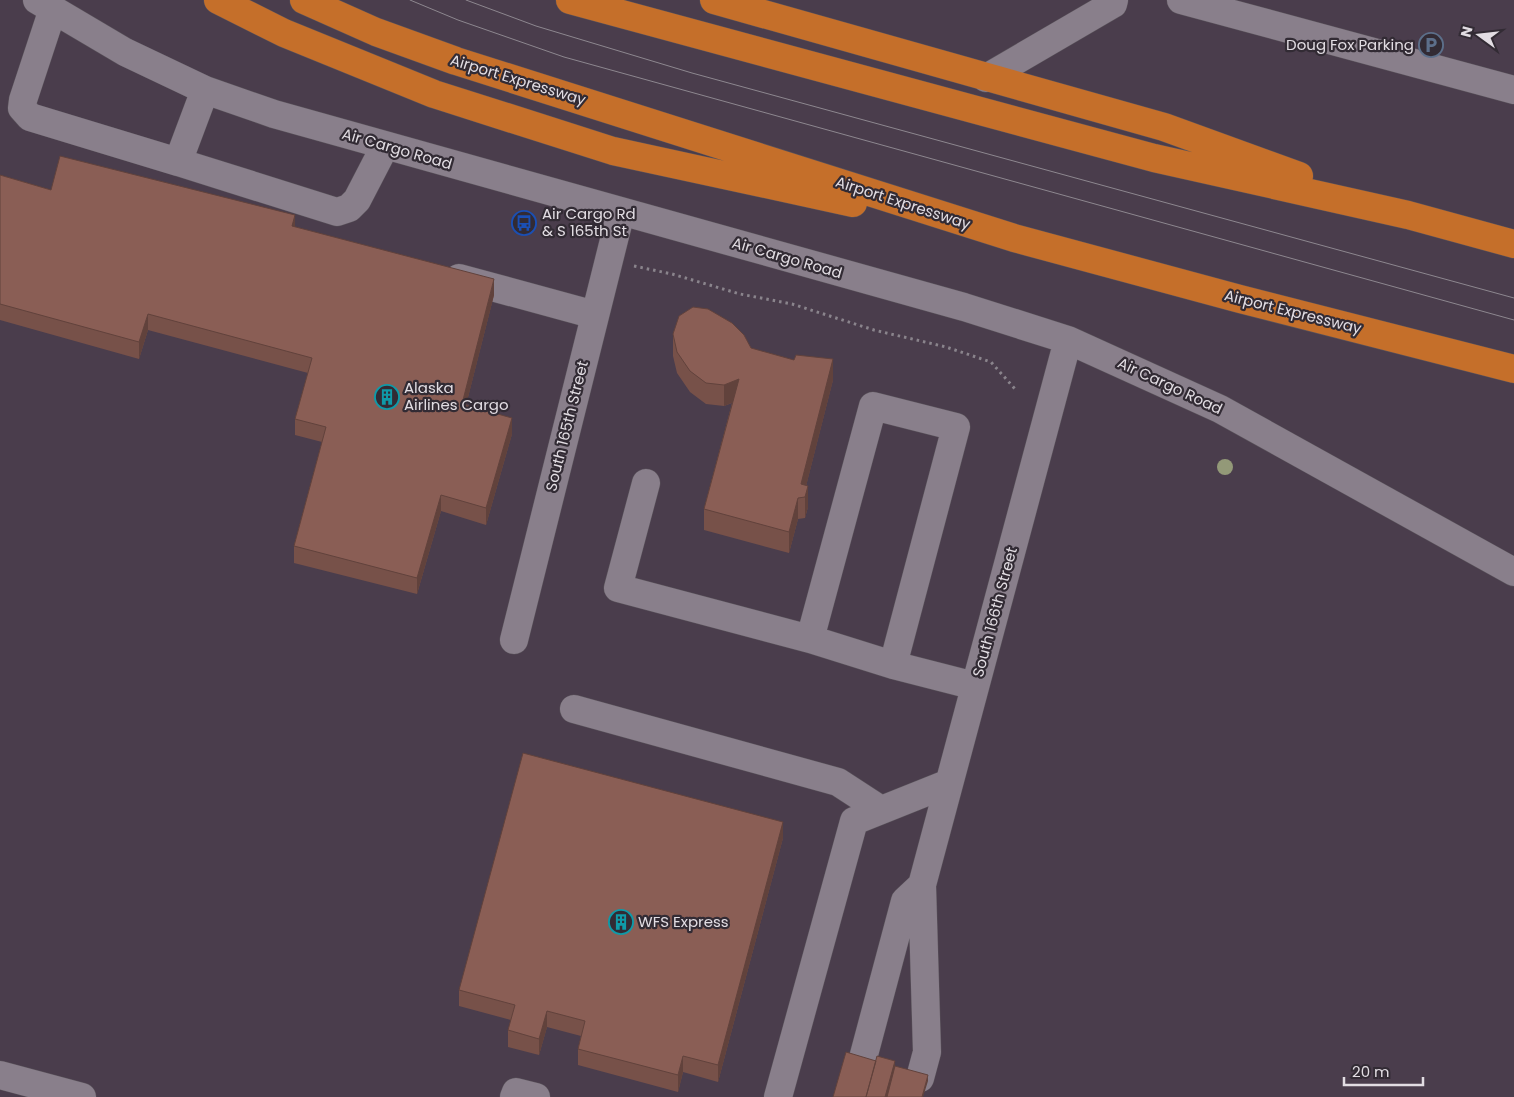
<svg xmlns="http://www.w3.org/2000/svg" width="1514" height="1097" font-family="Poppins,sans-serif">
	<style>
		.built { fill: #4a3d4c }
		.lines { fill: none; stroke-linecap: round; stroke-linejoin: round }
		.minor-casing { stroke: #59525a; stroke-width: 29 }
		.highway-casing { stroke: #59525a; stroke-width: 29 }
		.path { stroke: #8a848c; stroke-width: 3; stroke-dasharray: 2.5 4; stroke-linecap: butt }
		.minor { stroke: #897f8b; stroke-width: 28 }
		.highway { stroke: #c56f2a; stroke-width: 28 }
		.tram { stroke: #8d878f; stroke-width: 1 }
		.tree { fill: #939978 }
		.wall { fill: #775149 }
		.shaded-wall { fill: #61423c }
		.building { fill: #8a5e55; stroke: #61423c }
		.labels { text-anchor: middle; stroke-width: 4.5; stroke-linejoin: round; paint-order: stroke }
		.poi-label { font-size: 15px; fill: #e2dde3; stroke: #322b34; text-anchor: start }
		.street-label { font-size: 15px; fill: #e2dde3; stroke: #322b34 }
	</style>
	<rect width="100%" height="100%" fill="#3d353f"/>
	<path class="built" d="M0,0H1514V1097H0Z"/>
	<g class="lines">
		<defs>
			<path id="minor" d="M37,0L125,52L205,90L274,114L964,307L1068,340L1220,409L1514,572
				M1181,0L1514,90
				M53,9L23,100L22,108L30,117L178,162L205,90
				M986,78L1113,4L1114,0
				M178,162L337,212L349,208L357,200L385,146
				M459,278L595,315
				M646,483L618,588L810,639L893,665L975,686
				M810,639L873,406L956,427L893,665
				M514,640L621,212
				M574,709L838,782L881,810
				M862,1062L905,901L922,885
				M0,1075L82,1097
				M920,1078L927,1052L922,885L1068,340
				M514,1097L516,1092L536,1097
				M778,1097L854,821L949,783"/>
			<path id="highway" d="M218,0L284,33L434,94L613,151L853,203
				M304,0L376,32L456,61L1014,238L1240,299L1514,369
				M570,0L1154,158L1408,215L1514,244
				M714,0L1164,127L1299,176"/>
		</defs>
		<use href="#minor" class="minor-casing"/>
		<use href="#highway" class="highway-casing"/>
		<path class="path" d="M634,266L672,274L740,294L792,304L874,330L946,347L991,362L1015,389"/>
		<use href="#minor" class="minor"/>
		<use href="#highway" class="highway"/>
		<path class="tram" d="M410,0L458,20L564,57L1514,320
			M466,0L536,26L692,73L1514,298"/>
	</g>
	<circle class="tree" cx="1225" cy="467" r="8"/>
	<path class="wall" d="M0,175L51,190L295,227L494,295L466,405L512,434L486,525L441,511L417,594L294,563V546L322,442L295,435V419L308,373L148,330L139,359L0,320Z
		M673,334L751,348L833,380L806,486L808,507L805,518L798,519L789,553L704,530V509L732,403L724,406L706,404L690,392L677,373L673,356Z
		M783,838L718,1082L683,1072L678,1092L578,1065V1049L581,1036L547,1027L539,1055L508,1047V1030L511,1020L459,1006V990Z"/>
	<path class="shaded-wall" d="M295,215V232L292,226Z
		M494,279V295L462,421V404Z
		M148,314V330L139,359V342Z
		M833,359V380L803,498L801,484Z
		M739,379V400L724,406V385Z
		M512,418V434L486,525V508Z
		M808,486V507L805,518V497Z
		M441,495V511L417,594V578Z
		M798,498V519L789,553V532Z
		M783,822V838L718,1082V1065Z
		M547,1011V1027L539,1055V1039Z
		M683,1056V1072L678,1092V1075Z
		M895,1061V1072L888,1097H885Z
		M928,1075V1081L923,1097H922Z"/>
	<path class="building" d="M60,156L295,215L292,226L494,279L462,404L512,418L486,508L441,495L417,578L294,546L326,427L295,419L312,358L148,314L139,342L0,304V175L51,190Z
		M693,307L708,309L732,323L744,335L751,348L794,360L796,355L833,359L801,484L808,486L805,497L798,498L789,532L704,509L739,379L724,385L706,383L690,371L677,352L673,334L679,316Z
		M523,753L783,822L718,1065L683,1056L678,1075L578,1049L585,1021L547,1011L539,1039L508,1030L515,1005L459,990Z
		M846,1052L876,1061L866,1097H833Z
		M877,1056L895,1061L885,1097H866Z
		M895,1066L928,1075L922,1097H887Z"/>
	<defs>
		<symbol id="parking-ring" viewBox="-11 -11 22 22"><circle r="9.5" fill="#322b34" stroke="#5c6f8a" stroke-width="1.5"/><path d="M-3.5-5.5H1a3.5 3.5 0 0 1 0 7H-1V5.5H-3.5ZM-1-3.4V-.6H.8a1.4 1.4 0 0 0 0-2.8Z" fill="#5c6f8a"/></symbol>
		<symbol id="bus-ring" viewBox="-11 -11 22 22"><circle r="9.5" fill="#322b34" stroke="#1a4fb4" stroke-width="1.5"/><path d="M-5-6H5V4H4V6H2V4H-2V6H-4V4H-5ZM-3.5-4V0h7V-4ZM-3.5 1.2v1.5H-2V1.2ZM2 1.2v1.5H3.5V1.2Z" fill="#1a4fb4"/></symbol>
		<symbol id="building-ring" viewBox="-11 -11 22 22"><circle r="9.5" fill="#322b34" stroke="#0f9aa8" stroke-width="1.5"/><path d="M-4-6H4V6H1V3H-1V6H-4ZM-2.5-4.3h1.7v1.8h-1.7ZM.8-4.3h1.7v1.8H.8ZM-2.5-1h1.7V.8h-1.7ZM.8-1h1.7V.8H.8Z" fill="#0f9aa8"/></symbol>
	</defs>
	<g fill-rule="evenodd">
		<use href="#parking-ring" x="1417" y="31" width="28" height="28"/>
		<use href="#bus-ring" x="510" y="209" width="28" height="28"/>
		<use href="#building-ring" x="373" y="383" width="28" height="28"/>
		<use href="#building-ring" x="607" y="908" width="28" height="28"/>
	</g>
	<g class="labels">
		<g class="poi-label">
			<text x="1414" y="50" text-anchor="end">Doug Fox Parking</text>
			<text x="542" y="219">Air Cargo Rd<tspan x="542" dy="17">&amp; S 165th St</tspan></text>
			<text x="404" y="393">Alaska<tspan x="404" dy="17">Airlines Cargo</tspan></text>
			<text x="638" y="927">WFS Express</text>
		</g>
		<g class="street-label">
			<text transform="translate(518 80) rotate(17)" y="5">Airport Expressway</text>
			<text transform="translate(397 149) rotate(16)" y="5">Air Cargo Road</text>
			<text transform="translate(903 203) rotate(18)" y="5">Airport Expressway</text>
			<text transform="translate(787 258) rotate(16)" y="5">Air Cargo Road</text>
			<text transform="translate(1293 312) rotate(14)" y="5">Airport Expressway</text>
			<text transform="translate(1170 386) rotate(25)" y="5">Air Cargo Road</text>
			<text transform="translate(567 426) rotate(-76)" y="5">South 165th Street</text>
			<text transform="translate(995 612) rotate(-75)" y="5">South 166th Street</text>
		</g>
	</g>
	<g transform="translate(1479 35) rotate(285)" stroke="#322b34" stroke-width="4" paint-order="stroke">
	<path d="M0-4L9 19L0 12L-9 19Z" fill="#e2dde3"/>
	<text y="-8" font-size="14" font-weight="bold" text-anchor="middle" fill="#e2dde3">N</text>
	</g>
	<path d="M1344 1077v8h79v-8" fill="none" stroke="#e2dde3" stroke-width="2.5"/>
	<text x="1352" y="1077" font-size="15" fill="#e2dde3" stroke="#322b34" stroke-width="4" paint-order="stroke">20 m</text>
</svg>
